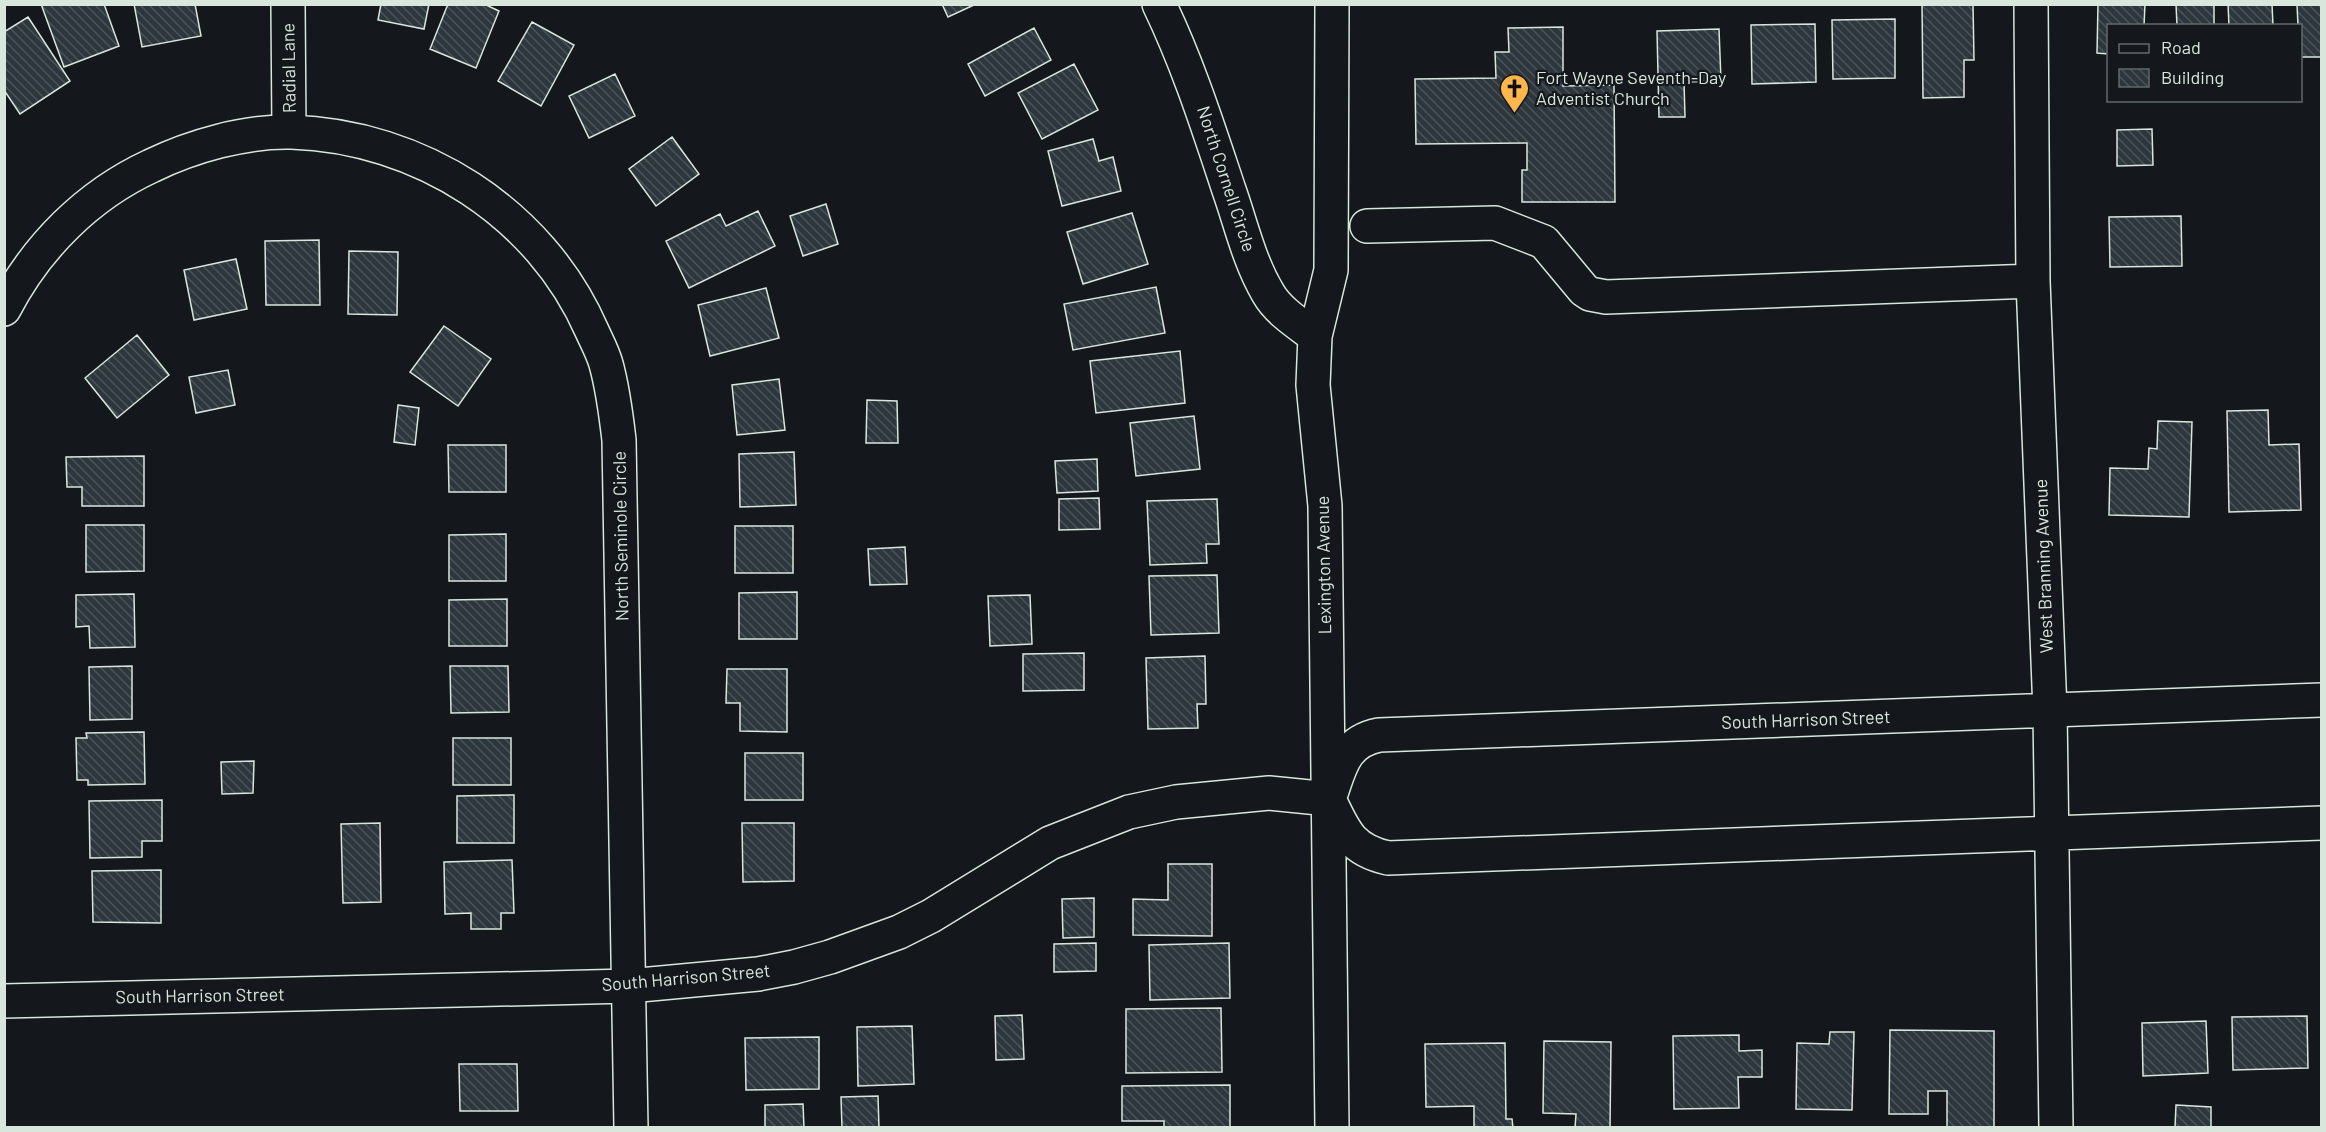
<svg xmlns="http://www.w3.org/2000/svg" width="2326" height="1132" font-family="Barlow,sans-serif">
	<style>
		.building { fill: url(#building-back-hatch); stroke: #d8e6dc; stroke-width: 1.5 }
		.lines { fill: none; stroke-linecap: round; stroke-linejoin: round }
		.minor-casing { stroke: #d8e6dc; stroke-width: 36 }
		.minor { stroke: #14181c; stroke-width: 33 }
		.labels { text-anchor: middle; stroke-width: 4.5; stroke-linejoin: round; paint-order: stroke }
		.street-label { font-size: 18px; fill: #d8e6dc; stroke: #14181c }
		.poi-label { font-size: 18px; fill: #d8e6dc; stroke: #14181c; text-anchor: start }
	</style>
	<defs>
		<pattern id="building-back-hatch" width="6" height="6" patternUnits="userSpaceOnUse" patternTransform="scale(1.5)"><rect width="6" height="6" fill="#2c363c"/><path d="M-1 5l2 2M0 0l6 6M5-1l2 2" fill="none" stroke="#4a5358"/></pattern>
	</defs>
	<rect width="100%" height="100%" fill="#14181c"/>
	<path class="building" d="M41,4H104L119,46L64,67Z
		M134,4H195L201,36L142,47Z
		M381,4H429L424,29L378,20Z
		M448,4H484L499,11L476,68L430,49Z
		M942,4H976L948,17Z
		M1922,4H1973L1974,60H1964V97L1923,98Z
		M2098,4H2145L2144,26H2108V54L2097,53Z
		M2176,4H2214V26H2177Z
		M2228,4H2272L2273,26H2229Z
		M2297,4H2322V57H2300V26H2298Z
		M28,17L70,81L20,114L4,90V32Z
		M1895,19V78L1833,79L1832,20Z
		M532,22L574,45L541,106L498,81Z
		M1815,24L1816,82L1752,84L1751,25Z
		M1563,27V86L1614,85L1615,202H1522V170H1527V143L1416,144L1415,79L1496,78L1495,52H1509L1508,28Z
		M1034,28L1051,60L985,96L968,64Z
		M1719,29L1721,81L1684,82L1685,117H1659L1657,31Z
		M1074,64L1098,110L1042,139L1018,93Z
		M615,74L635,116L589,138L569,96Z
		M2152,129L2153,165L2117,166V130Z
		M672,137L699,174L656,206L629,169Z
		M1093,139L1099,161L1113,157L1121,191L1062,206L1048,151Z
		M826,204L838,244L803,256L790,216Z
		M758,211L775,246L689,288L666,241L720,214L726,226Z
		M1132,213L1148,264L1083,284L1067,232Z
		M2181,216L2182,266L2110,267L2109,217Z
		M319,240L320,305H266L265,241Z
		M349,251L398,252L397,315L348,314Z
		M236,259L247,309L194,320L184,270Z
		M1156,287L1165,333L1073,350L1064,304Z
		M766,288L779,338L710,356L698,305Z
		M444,326L491,359L458,406L410,372Z
		M137,335L169,375L117,418L85,378Z
		M1180,351L1185,403L1096,413L1090,361Z
		M228,370L235,405L196,413L189,377Z
		M779,379L785,430L737,435L732,385Z
		M867,400L897,401L898,443H866Z
		M398,405L419,408L415,445L394,442Z
		M2268,410L2269,445L2299,444L2301,510L2229,512L2227,411Z
		M1194,416L1200,469L1136,476L1130,423Z
		M2158,421L2192,422L2189,517L2109,515L2110,468L2148,469L2149,448L2157,449Z
		M448,445H506V492H449Z
		M794,452L796,505L740,507L739,454Z
		M144,456V506H82V487H67L66,457Z
		M1097,459L1098,491L1057,493L1055,461Z
		M1099,498L1100,529L1059,530V499Z
		M1217,499L1219,544H1206L1207,563L1150,565L1147,501Z
		M86,525H144V571L86,572Z
		M735,526H793V573H735Z
		M506,534V581H449V535Z
		M905,547L907,584L870,585L868,549Z
		M1217,575L1219,633L1151,635L1149,576Z
		M797,592V639H739V593Z
		M134,594L135,647L90,648L89,626L76,627V595Z
		M1030,595L1032,644L990,646L988,596Z
		M507,599V646H449V600Z
		M1084,653V690L1023,691V654Z
		M1205,656L1206,704H1197L1198,728L1148,729L1146,658Z
		M132,666V719L90,720L89,667Z
		M450,666H508L509,712L451,713Z
		M727,669H787V732L740,731V703H726Z
		M144,732L145,784L88,785V780H77L76,738H87L86,733Z
		M453,738H511V785H453Z
		M745,753H803V800H745Z
		M254,761L253,793L222,794L221,762Z
		M514,795V843H457V796Z
		M162,800V841H142V857L90,858L89,801Z
		M380,823L381,902L343,903L341,824Z
		M742,823H794V881L743,882Z
		M512,860L514,913H501V929H471V913L445,914L444,862Z
		M1168,864H1212V936L1133,935V899L1168,900Z
		M161,870V923L93,922L92,871Z
		M1094,898V937L1063,938L1062,899Z
		M1096,943V971L1054,972V944Z
		M1229,943L1230,998L1150,1000L1149,945Z
		M1221,1008L1222,1072L1126,1073V1009Z
		M1022,1015L1024,1059L996,1060L995,1016Z
		M2307,1016L2308,1068L2233,1070L2232,1017Z
		M2206,1021L2208,1073L2143,1076L2142,1023Z
		M912,1026L914,1084L858,1086L857,1027Z
		M1890,1030L1994,1031V1128H1947V1091H1928V1114H1889Z
		M1830,1032H1854L1852,1110L1796,1109L1797,1043L1829,1044Z
		M1739,1035V1051L1762,1050V1077H1738L1739,1108L1674,1109L1673,1036Z
		M819,1037V1089L746,1090L745,1038Z
		M1544,1041L1611,1042L1610,1128H1575L1576,1114L1543,1113Z
		M1505,1043L1506,1119H1512L1513,1128H1474V1106L1426,1107L1425,1044Z
		M459,1064H517L518,1111H460Z
		M1230,1085V1128H1164V1121H1122V1086Z
		M878,1096L879,1128H842L841,1097Z
		M803,1104L804,1128H765V1105Z
		M2176,1105L2211,1107V1128H2175Z"/>
	<g class="lines">
		<defs>
			<path id="minor" d="M288,4L289,132
				M1159,4C1188,64 1208,127 1229,190C1241,224 1249,261 1268,293C1278,311 1299,324 1315,336
				M1332,4L1331,270L1315,336L1313,385L1325,506L1332,1128
				M2031,4L2033,281L2050,711L2056,1128
				M1367,226L1495,223L1544,242L1584,290L1590,294L1606,297L2033,281
				M4,309C36,247 88,195 151,166C192,146 245,131 291,132C419,136 540,212 592,331C597,342 603,353 606,364C613,389 616,414 619,440L631,1128
				M2322,700L1379,735C1343,742 1340,769 1329,799C1344,831 1351,850 1388,858L2322,823
				M4,1001L629,986L758,974L794,967L830,957L899,932L931,916L1050,843L1129,812L1176,802L1269,793L1329,799"/>
		</defs>
		<use href="#minor" class="minor-casing"/>
		<use href="#minor" class="minor"/>
	</g>
	<defs>
		<symbol id="church-pin" viewBox="-11 -11 22 30"><path d="M0 17L-7.5 6A9.5 9.5 0 1 1 7.5 6Z" fill="#ffb74d" stroke="#14181c"/><path d="M-1.2-6h2.4v3.5h3.3v2.4h-3.3V6h-2.4V-.1h-3.3v-2.4h3.3Z" fill="#111"/></symbol>
	</defs>
	<g fill-rule="evenodd">
		<use href="#church-pin" x="1498" y="72" width="33" height="45"/>
	</g>
	<g class="labels">
		<g class="street-label">
			<text transform="translate(289 68) rotate(-91)" y="6">Radial Lane</text>
			<text transform="translate(1226 179) rotate(72)" y="6">North Cornell Circle</text>
			<text transform="translate(621 536) rotate(-91)" y="6">North Seminole Circle</text>
			<text transform="translate(1324 565) rotate(-91)" y="6">Lexington Avenue</text>
			<text transform="translate(2044 566) rotate(-92)" y="6">West Branning Avenue</text>
			<text transform="translate(1806 720) rotate(-2)" y="6">South Harrison Street</text>
			<text transform="translate(686 978) rotate(-5)" y="6">South Harrison Street</text>
			<text transform="translate(200 996) rotate(-1)" y="6">South Harrison Street</text>
		</g>
		<g class="poi-label">
			<text x="1536" y="84">Fort Wayne Seventh-Day<tspan x="1536" dy="21">Adventist Church</tspan></text>
		</g>
	</g>
	<rect width="2326" height="1132" fill="none" stroke="#d8e6dc" stroke-width="12"/>
	<rect x="2107" y="24" width="195" height="78" fill="#14181c" stroke="#626a69" stroke-width="1.5"/>
	<rect x="2119" y="44" width="30" height="9" fill="#14181c" stroke="#626a69" stroke-width="1.5"/>
	<text x="2161" y="54" font-size="18" fill="#d8e6dc">Road</text>
	<rect x="2119" y="69" width="30" height="18" fill="url(#building-back-hatch)" stroke="#626a69" stroke-width="1.5"/>
	<text x="2161" y="84" font-size="18" fill="#d8e6dc">Building</text>
</svg>
